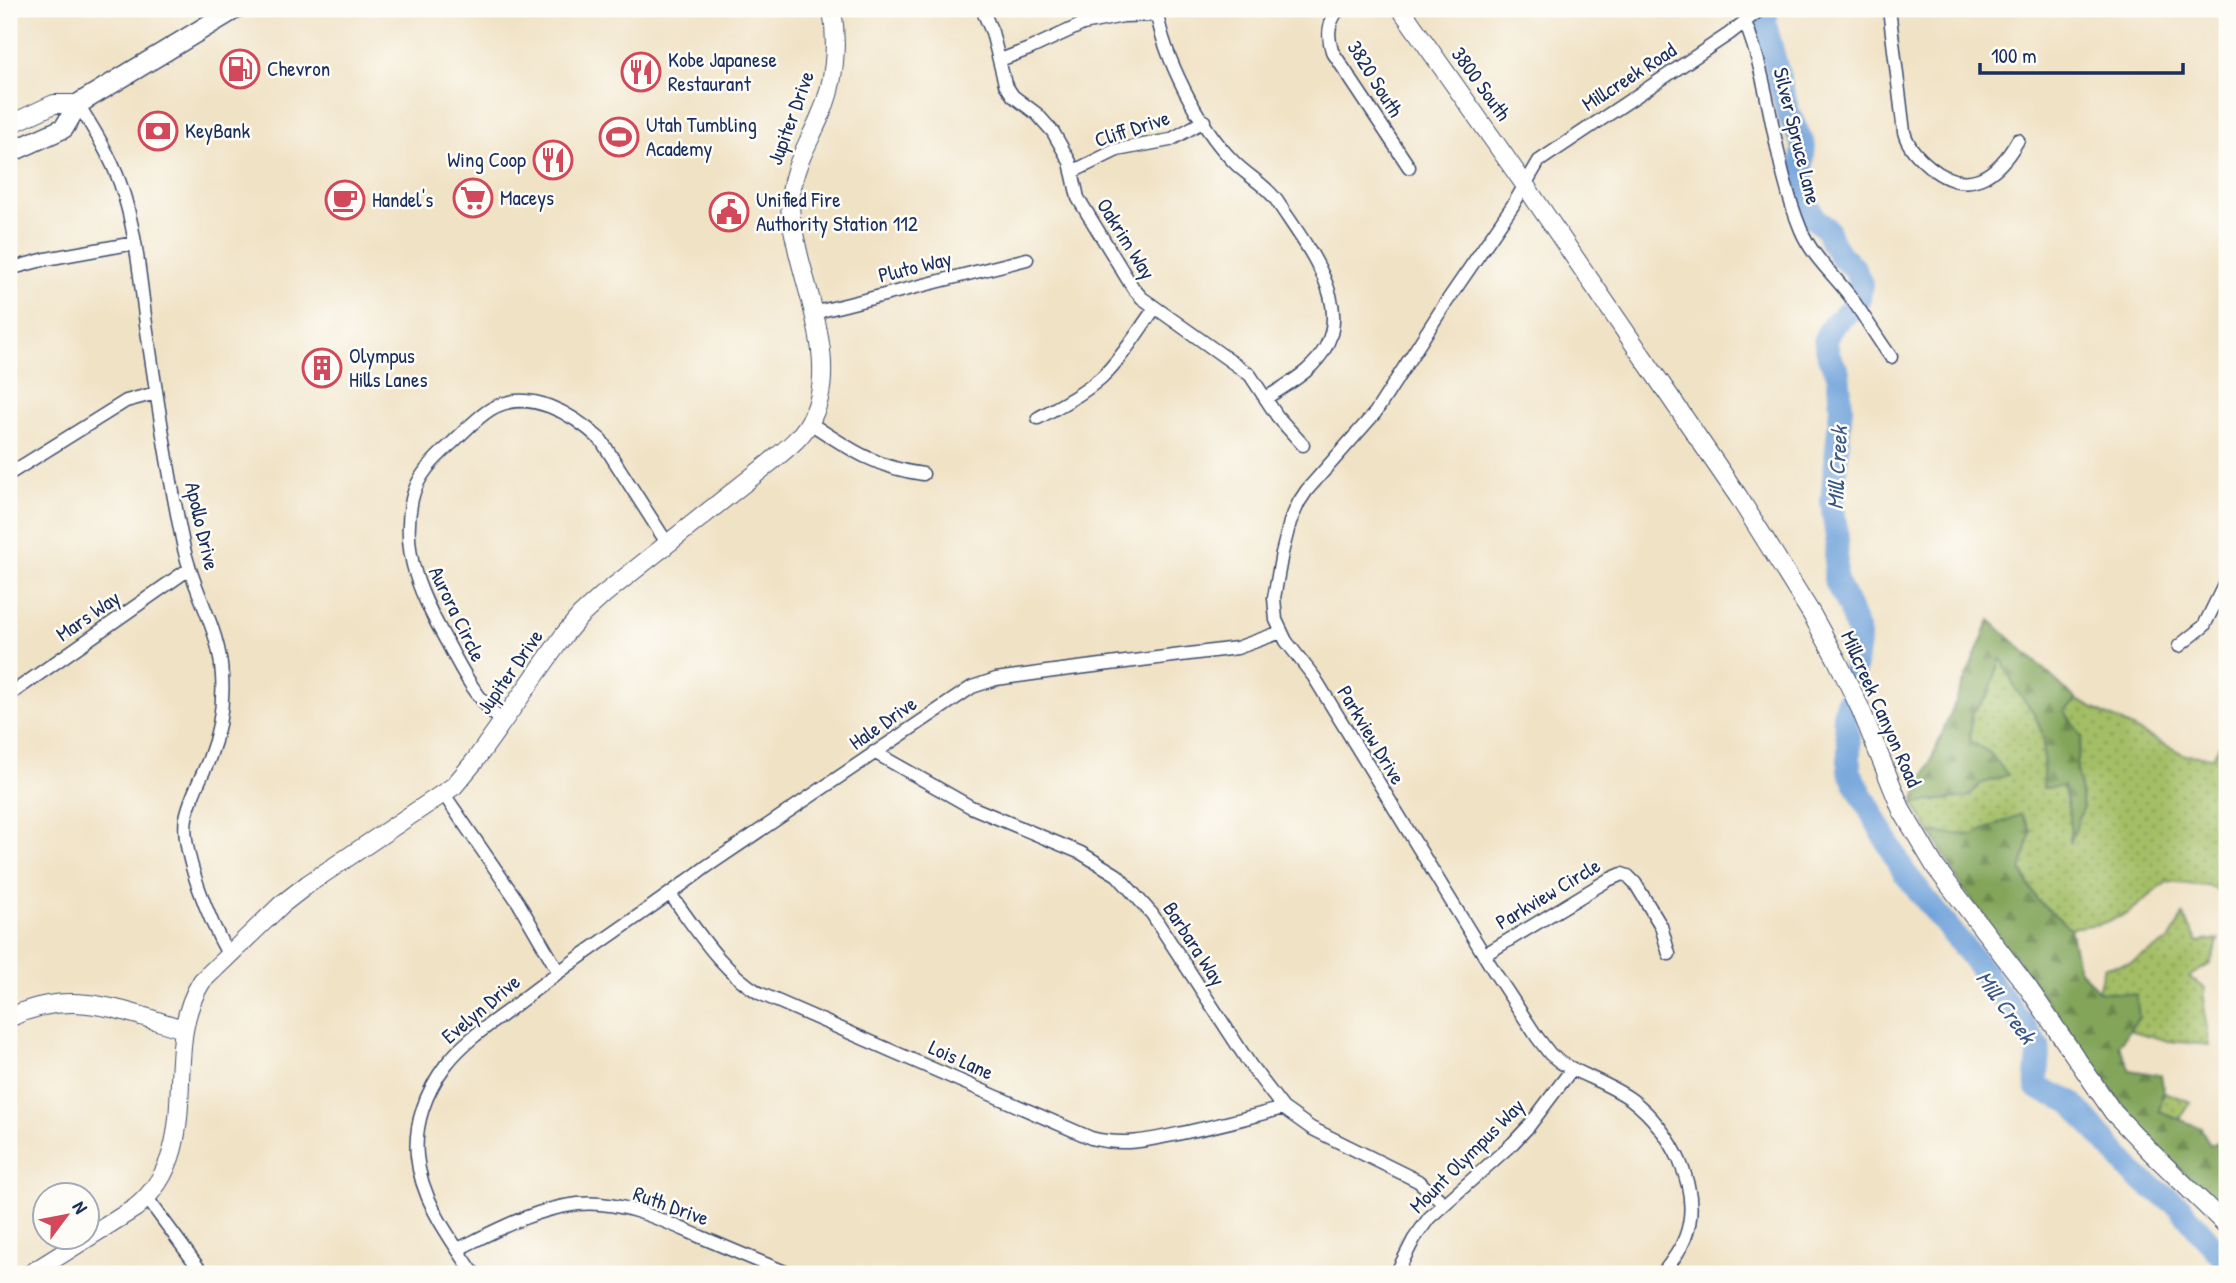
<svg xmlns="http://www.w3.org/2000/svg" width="2236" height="1283" font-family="'Patrick Hand',sans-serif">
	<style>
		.grass { fill: url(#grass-dots); stroke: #5f7662; stroke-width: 2 }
		.forest { fill: url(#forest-firs); stroke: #4e6a5c; stroke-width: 2 }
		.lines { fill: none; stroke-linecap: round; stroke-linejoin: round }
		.river { stroke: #6fa2da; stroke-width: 24 }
		.street-casing { stroke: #3b4a6d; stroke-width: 15 }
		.secondary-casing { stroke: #3b4a6d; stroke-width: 20 }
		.primary-casing { stroke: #3b4a6d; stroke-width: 22 }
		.street { stroke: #fff; stroke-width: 12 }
		.secondary { stroke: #fff; stroke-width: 18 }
		.primary { stroke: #fff; stroke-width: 19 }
		.labels { text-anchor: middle; stroke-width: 5; stroke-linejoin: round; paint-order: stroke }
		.poi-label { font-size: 21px; fill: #1b2f5e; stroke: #fdfcf7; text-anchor: start }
		.street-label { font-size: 21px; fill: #1b2f5e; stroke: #fdfcf7 }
		.water-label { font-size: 23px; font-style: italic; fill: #385789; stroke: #fdfcf7 }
	</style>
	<defs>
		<pattern id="grass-dots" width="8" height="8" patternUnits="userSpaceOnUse" patternTransform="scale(1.75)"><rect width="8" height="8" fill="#a3be65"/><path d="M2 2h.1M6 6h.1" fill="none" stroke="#849b56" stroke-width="1.8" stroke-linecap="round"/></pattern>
		<pattern id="forest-firs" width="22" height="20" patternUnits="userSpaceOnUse" patternTransform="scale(1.75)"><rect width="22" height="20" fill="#82a55a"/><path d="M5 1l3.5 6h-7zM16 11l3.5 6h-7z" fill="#6a874e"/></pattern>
	</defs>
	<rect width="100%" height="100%" fill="#fdfcf7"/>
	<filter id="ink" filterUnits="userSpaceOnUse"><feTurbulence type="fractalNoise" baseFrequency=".0143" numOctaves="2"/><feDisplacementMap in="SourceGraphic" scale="14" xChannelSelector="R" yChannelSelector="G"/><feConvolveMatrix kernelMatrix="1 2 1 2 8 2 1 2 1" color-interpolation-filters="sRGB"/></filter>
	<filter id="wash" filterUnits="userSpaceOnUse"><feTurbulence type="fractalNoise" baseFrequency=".00686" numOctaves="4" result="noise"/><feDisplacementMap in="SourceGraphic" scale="28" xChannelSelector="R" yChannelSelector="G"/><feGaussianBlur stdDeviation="1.57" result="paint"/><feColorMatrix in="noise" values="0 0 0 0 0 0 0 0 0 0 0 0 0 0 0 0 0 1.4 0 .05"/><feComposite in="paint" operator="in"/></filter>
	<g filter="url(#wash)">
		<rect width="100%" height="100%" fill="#f0e2c5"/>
		<path class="grass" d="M2001,657L2015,688L2034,713L2044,739L2043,788L2063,786L2070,817L2083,808L2076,763L2082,737L2064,710L2077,700L2185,755L2213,757L2227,732V894L2207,886L2167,882L2127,914L2100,924L2070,928L2037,900L2021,870L2031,831L1973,835L1931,833L1913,803L1968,797L1980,784L2007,775L1990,753L1970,741L1972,713L1988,696Z
			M2183,915L2198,942L2219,939L2210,964L2189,977L2205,988L2204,1011L2210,1045L2168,1041L2129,1030L2139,1017L2098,991L2104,967L2130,963L2169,941Z
			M2164,1092L2191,1102L2180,1119L2158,1111Z"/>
		<path class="forest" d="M1990,620L2077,700L2064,711L2082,737L2076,763L2083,808L2070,844V817L2064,786L2043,788L2044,739L2034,713L2015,688L2001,658L1988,696L1972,713L1970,741L1990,753L2008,775L1980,784L1968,797L1913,803Z
			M2021,814L2031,831L2021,871L2037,900L2070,928L2078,967L2098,991L2136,995L2139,1017L2119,1045L2130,1070L2161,1075L2164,1092L2159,1111L2201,1128L2210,1145L2227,1139V1215L2147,1137L1962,887L1931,833L1973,835Z"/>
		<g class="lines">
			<path class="river" d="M1767,9L1765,24L1788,113L1804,146L1801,173L1805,198L1815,219L1827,229L1832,243L1841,257L1854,268L1861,284L1859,299
				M1847,313L1833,325L1825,339L1829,357L1838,373L1841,407L1832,502L1837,538L1835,579L1849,607L1859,636L1854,670
				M1847,703L1844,715L1849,743V771L1904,872L1986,975L2038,1046C2041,1060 2035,1073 2037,1087C2048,1095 2062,1095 2073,1104L2137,1177L2179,1206L2227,1262"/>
		</g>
	</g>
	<g filter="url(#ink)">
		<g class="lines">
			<defs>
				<path id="street" d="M982,9L992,32L1005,84L1013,96L1037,114L1053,132L1070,162L1078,198L1133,288L1142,298L1250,375L1277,416L1303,445
					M1156,9C1164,58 1198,125 1233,161C1247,176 1265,184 1277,201C1309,251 1368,318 1306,371C1294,381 1279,390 1266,398
					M1339,9C1328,22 1327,35 1332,51L1409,167
					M1889,9L1904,132C1908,147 1918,157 1930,167C1967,197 1997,177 2018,140
					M1745,22C1772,89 1773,163 1801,230C1812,256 1832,273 1849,295C1864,315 1876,337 1891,357
					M1000,60L1029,49L1083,24L1123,16L1157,15
					M78,104C94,130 110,155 120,183C136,228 140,278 146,324C157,398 168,472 183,544C192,590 220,628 222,676C224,704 219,733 209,759C201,779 190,797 186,818C180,851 211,924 228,954
					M1072,172L1117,150L1170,140L1204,121
					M9,269L46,259L135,243
					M813,313L1027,259
					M1038,418C1060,406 1083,394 1102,377C1123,357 1138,331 1155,308
					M810,423C848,448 876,468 923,474
					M9,474L126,401L156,393
					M2179,646L2204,626L2227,579
					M9,695L189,569
					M502,722C477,698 464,675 448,644C422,597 400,555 412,499C417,476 434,459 451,444C464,432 476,418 491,409C529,387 573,414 601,440L667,543
					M874,752L971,807L1081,853L1117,875L1152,914L1251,1066L1283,1108L1311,1128L1418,1181L1444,1203
					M443,793L518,902L558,971
					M670,894C697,930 720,969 759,993L1091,1138C1125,1147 1154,1139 1187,1132C1220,1125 1251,1117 1283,1108
					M1484,955L1608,880L1622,874L1628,876L1635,883L1661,926L1669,954
					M147,1198L203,1274
					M458,1249C497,1230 534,1209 578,1204C622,1200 662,1220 701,1237C730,1249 760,1262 790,1274
					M474,1274C450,1238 421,1200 417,1156C414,1124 426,1092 445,1066C463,1042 489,1025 513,1007C575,957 643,915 706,867L972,687L996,679L1054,671L1237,648L1281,632
					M1396,1274L1414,1239L1429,1218L1513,1143L1529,1126L1572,1069
					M1662,1274C1671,1263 1680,1251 1685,1238C1704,1189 1670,1129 1632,1100C1610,1084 1583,1076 1560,1062L1550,1054L1537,1037L1497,976L1314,677L1286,641L1276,620L1274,598L1282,553L1290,522L1299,502L1307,490L1375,413L1443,307L1513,205L1539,161L1729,34L1761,9"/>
				<path id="secondary" d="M1401,9L1525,185L1738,496L1811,613L1837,660L1861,710L1902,811L1936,868L2029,989L2113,1112L2152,1153L2227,1226
					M9,125L54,104H78
					M9,1018C70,987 123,1011 183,1029
					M30,1274L135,1208C209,1147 157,1051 202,981L281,905L308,884L454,786L474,762L564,635L580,616L603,595L772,461C785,450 800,439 809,423C839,374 810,303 798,252C794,233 788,213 791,193C794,166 808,144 819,119C835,85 838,45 832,9"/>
				<path id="primary" d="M9,153L64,128L78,104L235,9"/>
			</defs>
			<use href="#street" class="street-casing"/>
			<use href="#secondary" class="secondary-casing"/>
			<use href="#primary" class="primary-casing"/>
			<use href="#street" class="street"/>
			<use href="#secondary" class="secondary"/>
			<use href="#primary" class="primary"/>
		</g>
	</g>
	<defs>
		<symbol id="fuel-ring" viewBox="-11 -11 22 22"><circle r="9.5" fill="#fdfcf7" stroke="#d1495b" stroke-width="1.5"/><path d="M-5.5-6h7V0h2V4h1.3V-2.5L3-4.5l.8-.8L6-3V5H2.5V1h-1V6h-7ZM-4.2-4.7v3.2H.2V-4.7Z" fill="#d1495b"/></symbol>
		<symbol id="restaurant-ring" viewBox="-11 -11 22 22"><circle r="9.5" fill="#fdfcf7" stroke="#d1495b" stroke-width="1.5"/><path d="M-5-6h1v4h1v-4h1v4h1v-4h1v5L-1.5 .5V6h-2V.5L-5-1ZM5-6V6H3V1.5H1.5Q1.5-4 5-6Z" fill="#d1495b"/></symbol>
		<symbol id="bank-ring" viewBox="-11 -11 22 22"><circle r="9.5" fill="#fdfcf7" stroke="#d1495b" stroke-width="1.5"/><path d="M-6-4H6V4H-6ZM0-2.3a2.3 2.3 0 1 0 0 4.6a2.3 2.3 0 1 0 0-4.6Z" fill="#d1495b"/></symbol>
		<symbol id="stadium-ring" viewBox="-11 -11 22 22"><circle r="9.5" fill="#fdfcf7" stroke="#d1495b" stroke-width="1.5"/><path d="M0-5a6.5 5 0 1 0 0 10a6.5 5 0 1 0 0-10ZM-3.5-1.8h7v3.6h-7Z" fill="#d1495b"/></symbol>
		<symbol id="supermarket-ring" viewBox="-11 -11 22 22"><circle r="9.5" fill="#fdfcf7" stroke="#d1495b" stroke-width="1.5"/><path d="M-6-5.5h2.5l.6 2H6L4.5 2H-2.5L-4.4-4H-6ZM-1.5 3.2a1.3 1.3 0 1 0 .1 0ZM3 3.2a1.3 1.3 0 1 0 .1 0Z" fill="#d1495b"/></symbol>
		<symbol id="cafe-ring" viewBox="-11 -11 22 22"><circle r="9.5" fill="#fdfcf7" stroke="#d1495b" stroke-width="1.5"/><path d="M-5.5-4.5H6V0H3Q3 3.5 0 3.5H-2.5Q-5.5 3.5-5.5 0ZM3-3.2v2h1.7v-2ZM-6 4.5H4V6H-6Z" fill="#d1495b"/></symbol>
		<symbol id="civic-ring" viewBox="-11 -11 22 22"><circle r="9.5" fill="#fdfcf7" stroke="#d1495b" stroke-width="1.5"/><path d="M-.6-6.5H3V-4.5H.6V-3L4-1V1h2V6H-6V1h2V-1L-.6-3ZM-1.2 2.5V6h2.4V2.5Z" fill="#d1495b"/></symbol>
		<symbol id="building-ring" viewBox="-11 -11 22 22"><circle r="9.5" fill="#fdfcf7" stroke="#d1495b" stroke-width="1.5"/><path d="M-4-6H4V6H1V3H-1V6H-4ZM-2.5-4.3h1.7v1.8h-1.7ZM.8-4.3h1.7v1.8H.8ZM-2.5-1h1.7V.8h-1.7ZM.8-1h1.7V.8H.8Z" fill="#d1495b"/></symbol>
	</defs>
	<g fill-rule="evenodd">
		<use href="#fuel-ring" x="218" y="47" width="44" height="44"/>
		<use href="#restaurant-ring" x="619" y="50" width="44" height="44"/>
		<use href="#bank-ring" x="136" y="109" width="44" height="44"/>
		<use href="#stadium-ring" x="597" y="115" width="44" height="44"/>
		<use href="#restaurant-ring" x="531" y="138" width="44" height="44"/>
		<use href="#supermarket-ring" x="451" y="176" width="44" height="44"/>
		<use href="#cafe-ring" x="323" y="178" width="44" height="44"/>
		<use href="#civic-ring" x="707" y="190" width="44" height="44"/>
		<use href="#building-ring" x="300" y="346" width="44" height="44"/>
	</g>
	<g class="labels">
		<g class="poi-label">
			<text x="668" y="67">Kobe Japanese<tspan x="668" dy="24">Restaurant</tspan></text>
			<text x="267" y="76">Chevron</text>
			<text x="646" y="132">Utah Tumbling<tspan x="646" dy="24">Academy</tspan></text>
			<text x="185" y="138">KeyBank</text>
			<text x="526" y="167" text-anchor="end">Wing Coop</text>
			<text x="500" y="205">Maceys</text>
			<text x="372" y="207">Handel's</text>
			<text x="756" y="207">Unified Fire<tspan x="756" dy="24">Authority Station 112</tspan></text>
			<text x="349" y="363">Olympus<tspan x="349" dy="24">Hills Lanes</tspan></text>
		</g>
		<g class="street-label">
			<text transform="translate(1629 77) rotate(-33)" y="7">Millcreek Road</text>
			<text transform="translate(1375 79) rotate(58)" y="7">3820 South</text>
			<text transform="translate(1481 84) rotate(54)" y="7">3800 South</text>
			<text transform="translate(791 118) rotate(-70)" y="7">Jupiter Drive</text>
			<text transform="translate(1132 129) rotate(-18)" y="7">Cliff Drive</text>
			<text transform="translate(1797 136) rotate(76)" y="7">Silver Spruce Lane</text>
			<text transform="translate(1126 239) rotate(58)" y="7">Oakrim Way</text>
			<text transform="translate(915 267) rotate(-14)" y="7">Pluto Way</text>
			<text transform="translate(202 526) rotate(77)" y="7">Apollo Drive</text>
			<text transform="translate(457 614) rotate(64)" y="7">Aurora Circle</text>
			<text transform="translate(88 616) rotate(-35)" y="7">Mars Way</text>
			<text transform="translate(510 672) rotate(-55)" y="7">Jupiter Drive</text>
			<text transform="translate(1881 709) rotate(66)" y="7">Millcreek Canyon Road</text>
			<text transform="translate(883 723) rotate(-35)" y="7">Hale Drive</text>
			<text transform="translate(1371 735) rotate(59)" y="7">Parkview Drive</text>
			<text transform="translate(1548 894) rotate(-31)" y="7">Parkview Circle</text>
			<text transform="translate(1194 944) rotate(57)" y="7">Barbara Way</text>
			<text transform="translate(481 1009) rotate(-40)" y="7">Evelyn Drive</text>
			<text transform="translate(961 1060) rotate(24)" y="7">Lois Lane</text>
			<text transform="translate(1467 1156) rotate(-45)" y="7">Mount Olympus Way</text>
			<text transform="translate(671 1206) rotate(20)" y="7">Ruth Drive</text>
		</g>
		<g class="water-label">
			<text transform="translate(1837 468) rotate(-87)" y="8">Mill Creek</text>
			<text transform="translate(2006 1007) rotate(54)" y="8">Mill Creek</text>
		</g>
	</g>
	<rect width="2236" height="1283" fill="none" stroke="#fdfcf7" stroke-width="35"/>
	<g transform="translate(66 1216) rotate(58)"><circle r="33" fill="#fdfcf7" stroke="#a3aaba" stroke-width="2"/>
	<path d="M0-5L12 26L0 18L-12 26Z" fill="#d1495b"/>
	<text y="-10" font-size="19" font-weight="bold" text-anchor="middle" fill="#1b2f5e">N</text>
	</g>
	<path d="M1980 63v10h203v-10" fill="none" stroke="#1b2f5e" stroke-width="3.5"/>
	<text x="1991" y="63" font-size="21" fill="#1b2f5e" stroke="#fdfcf7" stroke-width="5" paint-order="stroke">100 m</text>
</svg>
